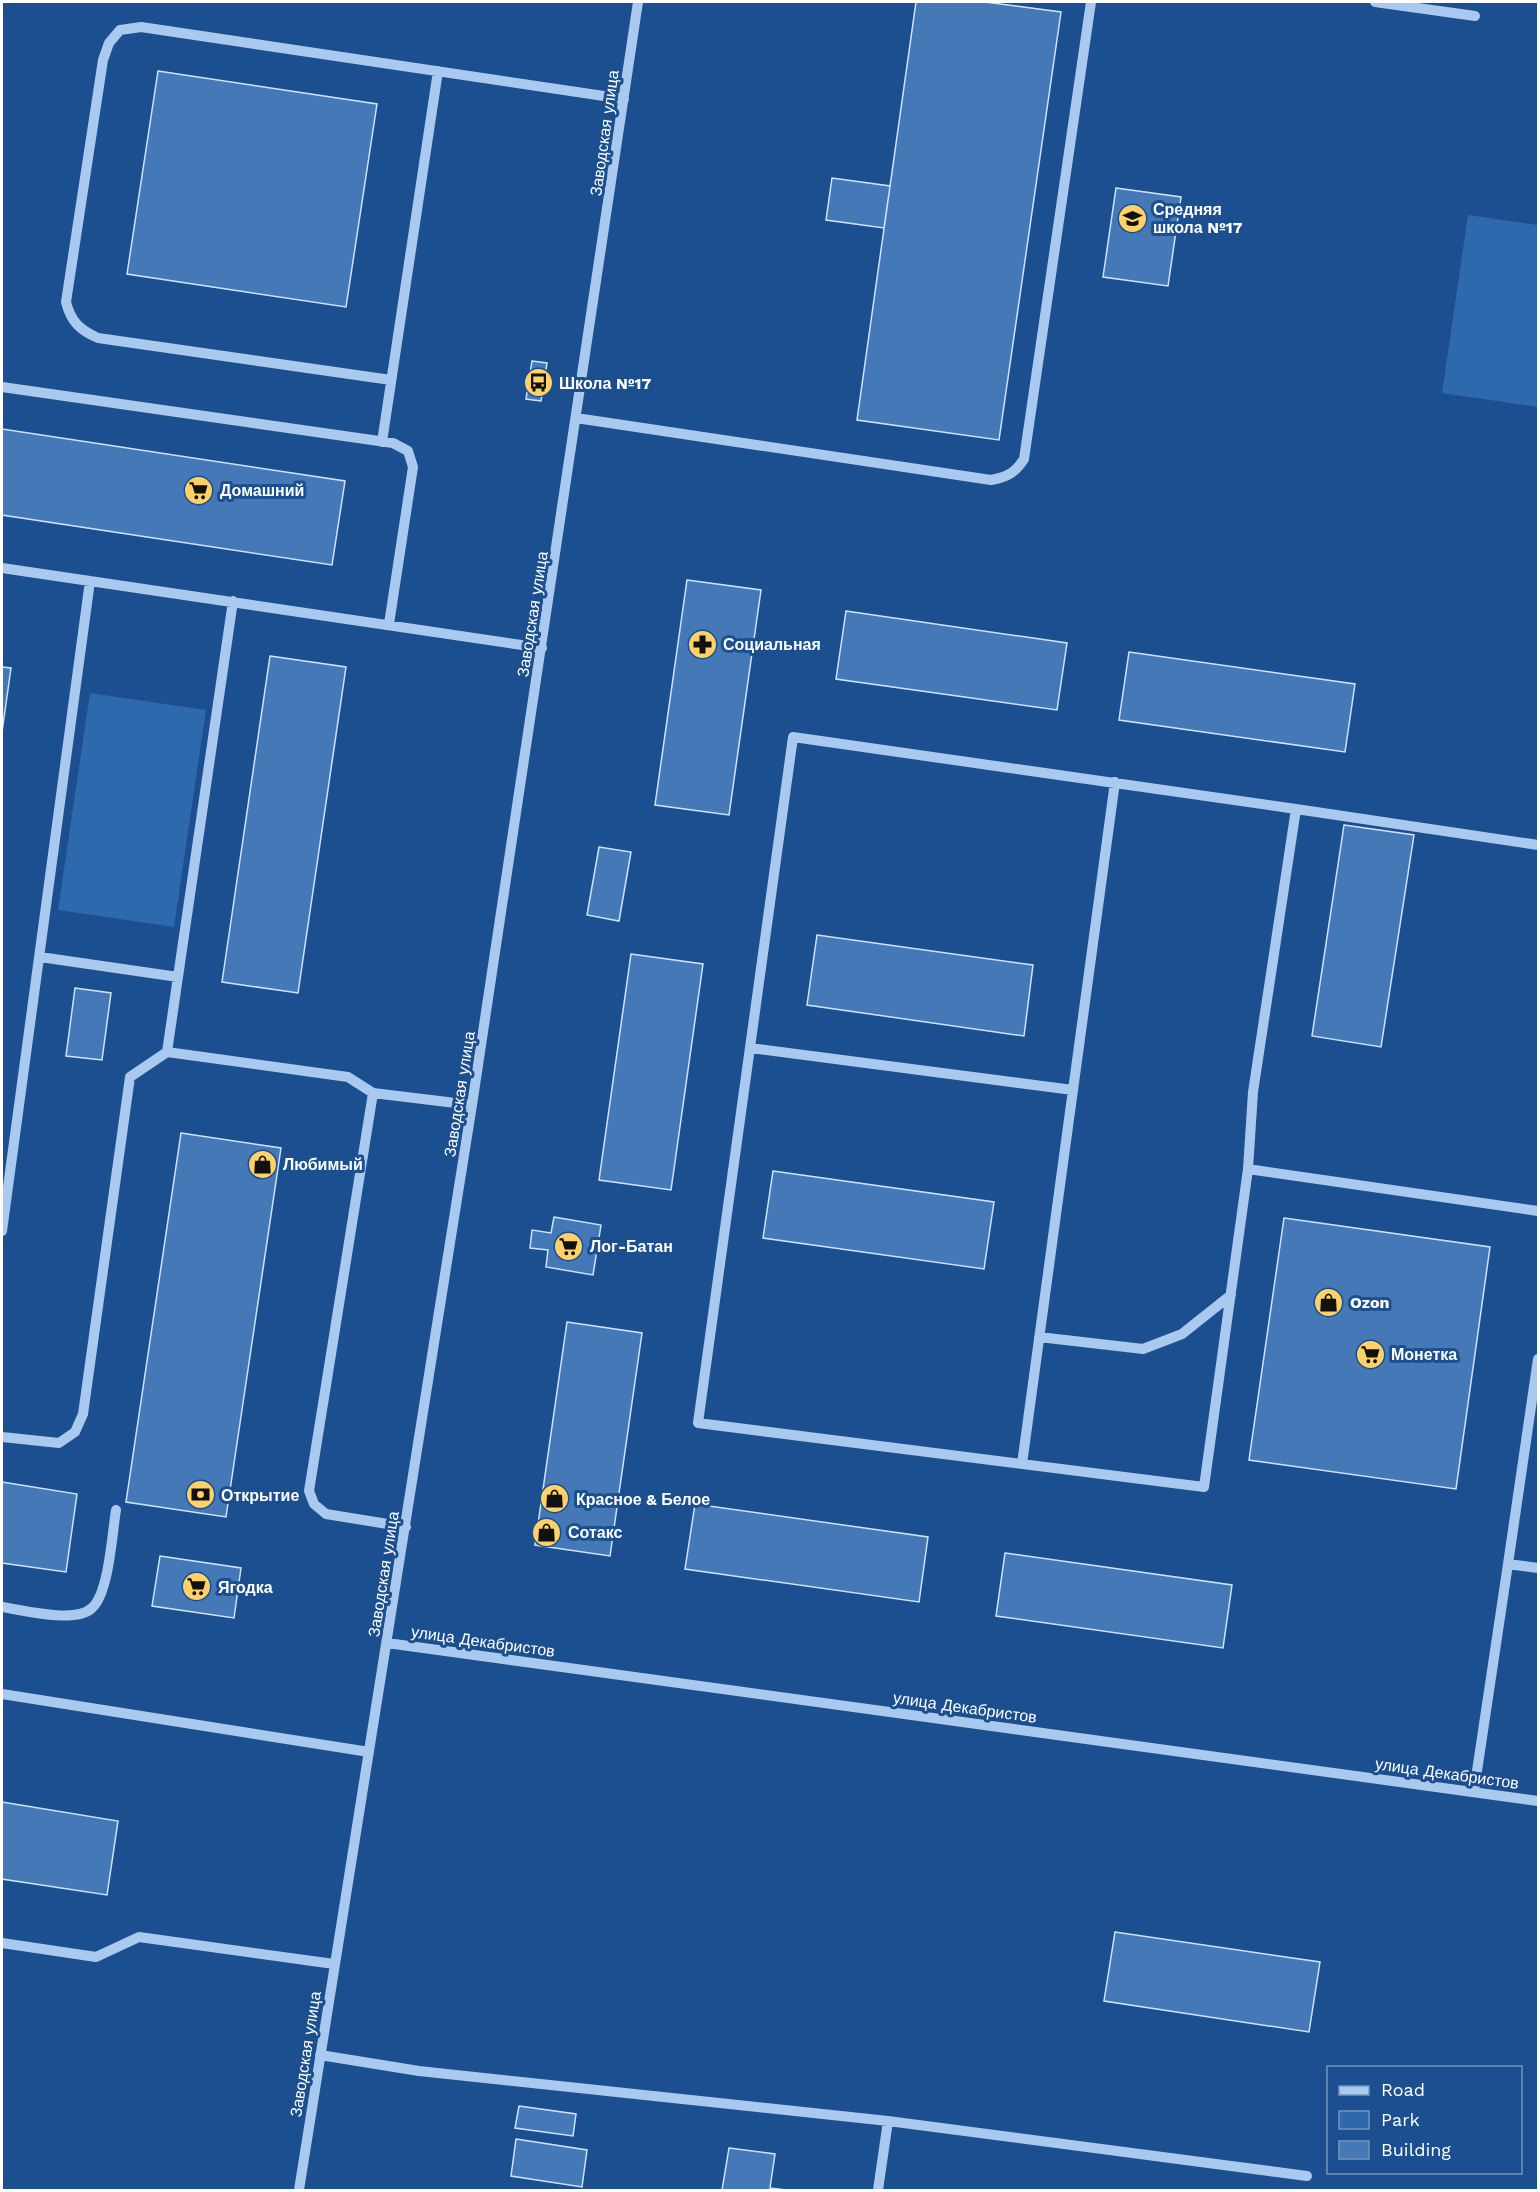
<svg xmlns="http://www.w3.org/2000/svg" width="1540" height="2192" font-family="'Work Sans',sans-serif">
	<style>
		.green { fill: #2e69ad }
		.building { fill: #4478b7; stroke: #cfe3fa; stroke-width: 1.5 }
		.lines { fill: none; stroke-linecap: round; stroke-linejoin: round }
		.minor { stroke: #a9c9ee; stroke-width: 10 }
		.labels { text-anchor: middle; stroke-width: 6; stroke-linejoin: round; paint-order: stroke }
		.street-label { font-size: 16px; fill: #fff; stroke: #1b4f8f }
		.poi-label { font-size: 16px; font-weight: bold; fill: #fff; stroke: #1b4f8f; text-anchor: start }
	</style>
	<rect width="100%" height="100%" fill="#1b4f8f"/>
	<path class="green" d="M1468,215L1538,225V407L1442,393Z
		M90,693L206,710L174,927L58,910Z"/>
	<path class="building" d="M916,2H985L1061,12L999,440L857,420Z
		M158,71L377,104L346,307L127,274Z
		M832,178L890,186L884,228L826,220Z
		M1116,188L1181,197L1168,286L1103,277Z
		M532,361L547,363L541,401L526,399Z
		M2,429L345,481L332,565L2,515Z
		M687,580L761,590L729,815L655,805Z
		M846,611L1067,643L1057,710L836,679Z
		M1129,652L1355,684L1345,752L1119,720Z
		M270,656L346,667L298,993L222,982Z
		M2,667L11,668L2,732Z
		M1344,825L1414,835L1381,1047L1312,1036Z
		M599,847L631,852L619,921L587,915Z
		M817,935L1033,965L1024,1036L807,1005Z
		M631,954L703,964L671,1190L599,1180Z
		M75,988L111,993L102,1060L66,1056Z
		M181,1133L281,1148L226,1517L126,1502Z
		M773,1171L994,1202L984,1269L763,1238Z
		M554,1217L601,1225L593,1275L546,1267L548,1250L530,1248L532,1230L551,1233Z
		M1284,1218L1490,1247L1456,1489L1249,1460Z
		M567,1322L642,1333L610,1556L535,1545Z
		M2,1482L77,1494L66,1572L2,1563Z
		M695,1504L928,1537L919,1602L685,1569Z
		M1005,1553L1232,1585L1223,1648L996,1616Z
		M160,1556L241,1568L234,1618L152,1606Z
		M2,1802L118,1821L107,1895L2,1879Z
		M1115,1932L1320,1962L1309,2032L1104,2001Z
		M519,2106L576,2114L573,2136L515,2128Z
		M516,2139L587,2150L582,2187L511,2176Z
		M729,2148L775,2154L770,2188L786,2190H722Z"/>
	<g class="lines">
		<path class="minor" d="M1375,2L1475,16
			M391,380L98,338C80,330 71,322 66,302L103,60L109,43L120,30L141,27L624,99
			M2,387L393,443L408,451L413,467L389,624
			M576,418L991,480C1007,477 1015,473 1024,459L1091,2
			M382,442L438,71
			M2,568L542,648
			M1296,809L1538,845
			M40,957L178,977
			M750,1048L1073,1090
			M167,1052L233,601
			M373,1093L309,1491L314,1504L326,1514L406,1527
			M1248,1169L1253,1092L1296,809L793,737L698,1423L1204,1487L1248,1169L1538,1211
			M2,1231L90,581
			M1039,1337L1143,1349L1182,1334L1231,1295
			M2,1437L59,1443L75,1432L83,1414L130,1077L167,1052L348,1077L373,1093L472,1105
			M1022,1464L1115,782
			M1508,1564L1538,1359
			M2,1607C22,1610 75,1624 92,1608C109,1593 112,1534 116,1510
			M387,1643L1538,1801
			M2,1694L369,1752
			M1474,1791L1508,1564L1538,1568
			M2,1943L96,1957L139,1937L334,1964
			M320,2055L419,2071L888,2121L1307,2176
			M299,2190L472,1105L638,2
			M878,2190L888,2121"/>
	</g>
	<defs>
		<symbol id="school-disc" viewBox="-11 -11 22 22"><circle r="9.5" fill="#ffd166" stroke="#1b4f8f"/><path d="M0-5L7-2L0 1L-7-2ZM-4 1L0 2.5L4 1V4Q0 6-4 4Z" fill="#111"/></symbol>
		<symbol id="bus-disc" viewBox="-11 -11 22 22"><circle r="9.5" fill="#ffd166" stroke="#1b4f8f"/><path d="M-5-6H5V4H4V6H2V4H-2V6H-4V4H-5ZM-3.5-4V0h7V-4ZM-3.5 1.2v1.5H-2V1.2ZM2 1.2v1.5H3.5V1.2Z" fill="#111"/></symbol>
		<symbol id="supermarket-disc" viewBox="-11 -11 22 22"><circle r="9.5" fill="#ffd166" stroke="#1b4f8f"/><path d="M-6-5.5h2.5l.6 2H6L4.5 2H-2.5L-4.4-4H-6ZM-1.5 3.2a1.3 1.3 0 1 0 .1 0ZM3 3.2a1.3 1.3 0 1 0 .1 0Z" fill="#111"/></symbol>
		<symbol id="pharmacy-disc" viewBox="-11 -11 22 22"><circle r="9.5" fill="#ffd166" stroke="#1b4f8f"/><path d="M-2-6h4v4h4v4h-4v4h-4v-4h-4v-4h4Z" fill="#111"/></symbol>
		<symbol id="shop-disc" viewBox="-11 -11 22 22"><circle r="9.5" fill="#ffd166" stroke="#1b4f8f"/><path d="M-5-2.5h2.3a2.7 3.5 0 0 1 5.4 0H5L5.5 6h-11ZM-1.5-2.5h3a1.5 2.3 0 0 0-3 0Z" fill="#111"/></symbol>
		<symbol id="bank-disc" viewBox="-11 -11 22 22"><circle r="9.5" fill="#ffd166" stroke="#1b4f8f"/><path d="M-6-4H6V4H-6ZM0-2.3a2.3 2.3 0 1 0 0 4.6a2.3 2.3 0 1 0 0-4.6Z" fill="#111"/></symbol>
	</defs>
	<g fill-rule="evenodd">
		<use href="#school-disc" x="1116" y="202" width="33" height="33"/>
		<use href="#bus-disc" x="522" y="366" width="33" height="33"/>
		<use href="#supermarket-disc" x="182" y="474" width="33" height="33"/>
		<use href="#pharmacy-disc" x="686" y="628" width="33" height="33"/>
		<use href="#shop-disc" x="246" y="1148" width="33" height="33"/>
		<use href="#supermarket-disc" x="552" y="1230" width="33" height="33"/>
		<use href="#shop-disc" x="1312" y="1286" width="33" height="33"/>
		<use href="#supermarket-disc" x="1354" y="1338" width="33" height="33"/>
		<use href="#bank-disc" x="184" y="1478" width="33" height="33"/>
		<use href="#shop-disc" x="538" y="1482" width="33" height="33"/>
		<use href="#shop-disc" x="530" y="1516" width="33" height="33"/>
		<use href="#supermarket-disc" x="180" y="1570" width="33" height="33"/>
	</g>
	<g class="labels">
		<g class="street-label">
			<text transform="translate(604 133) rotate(-82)" y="6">Заводская улица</text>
			<text transform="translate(532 614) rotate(-81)" y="6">Заводская улица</text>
			<text transform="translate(459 1094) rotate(-81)" y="6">Заводская улица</text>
			<text transform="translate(383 1574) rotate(-81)" y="6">Заводская улица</text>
			<text transform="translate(483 1641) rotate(8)" y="6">улица Декабристов</text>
			<text transform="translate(965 1707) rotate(8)" y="6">улица Декабристов</text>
			<text transform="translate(1447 1773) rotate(8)" y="6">улица Декабристов</text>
			<text transform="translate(305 2054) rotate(-81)" y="6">Заводская улица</text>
		</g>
		<g class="poi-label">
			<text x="1153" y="215">Средняя<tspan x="1153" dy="18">школа №17</tspan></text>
			<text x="559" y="389">Школа №17</text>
			<text x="220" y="496">Домашний</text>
			<text x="723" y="650">Социальная</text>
			<text x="283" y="1170">Любимый</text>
			<text x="590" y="1252">Лог-Батан</text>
			<text x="1350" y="1308">Ozon</text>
			<text x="1391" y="1360">Монетка</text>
			<text x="221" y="1501">Открытие</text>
			<text x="576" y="1505">Красное &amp; Белое</text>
			<text x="568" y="1538">Сотакс</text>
			<text x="218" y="1593">Ягодка</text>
		</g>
	</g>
	<rect width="1540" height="2192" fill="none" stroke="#ffffff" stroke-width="6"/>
	<rect x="1327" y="2066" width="195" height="108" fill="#1b4f8f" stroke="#7695bc" stroke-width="1.5"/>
	<rect x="1339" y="2086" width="30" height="9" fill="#a9c9ee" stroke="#7695bc" stroke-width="1.5"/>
	<text x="1381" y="2096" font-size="18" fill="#ffffff">Road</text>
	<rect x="1339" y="2111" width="30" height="18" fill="#2e69ad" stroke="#7695bc" stroke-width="1.5"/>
	<text x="1381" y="2126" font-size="18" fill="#ffffff">Park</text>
	<rect x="1339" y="2141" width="30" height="18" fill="#4478b7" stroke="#7695bc" stroke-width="1.5"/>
	<text x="1381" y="2156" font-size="18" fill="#ffffff">Building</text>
</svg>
